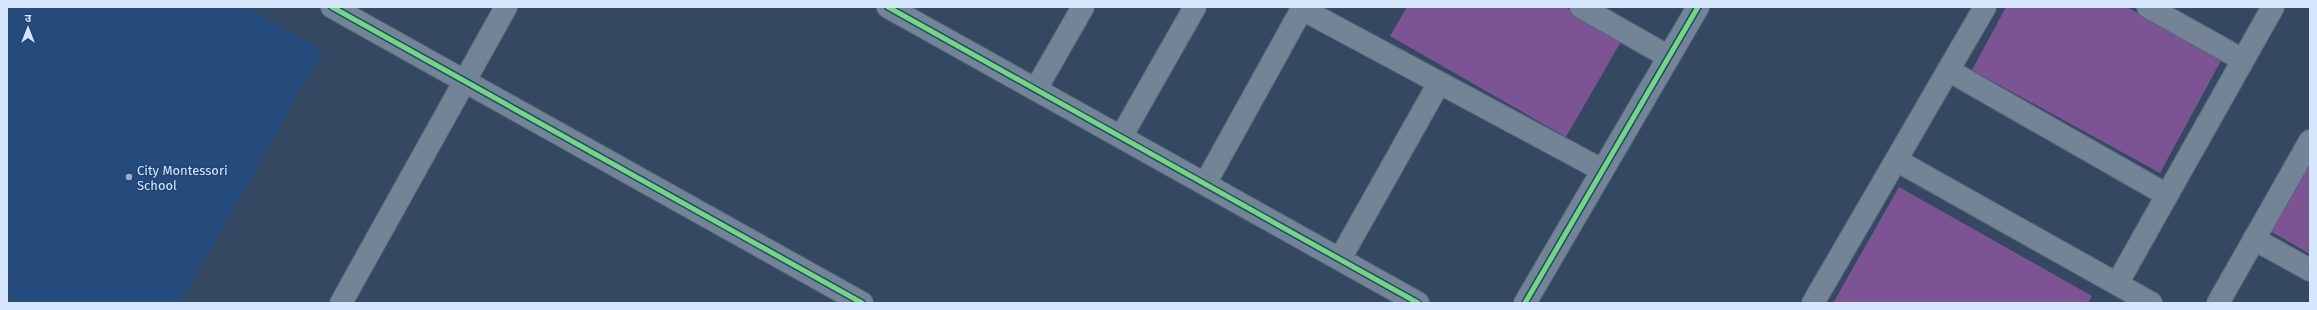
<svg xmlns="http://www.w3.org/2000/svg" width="2317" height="310" font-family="'Fira Sans','Noto Sans Devanagari',sans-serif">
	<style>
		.built { fill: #254b7d }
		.green { fill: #7c5393 }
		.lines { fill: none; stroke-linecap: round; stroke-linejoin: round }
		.minor-casing { stroke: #56667b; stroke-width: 24 }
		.minor { stroke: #748497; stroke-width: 22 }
		.cycleway-casing { stroke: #214574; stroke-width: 8 }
		.cycleway { stroke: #71d979; stroke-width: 5 }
		.poi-dot { fill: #9dafc6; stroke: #214574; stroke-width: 1.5 }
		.labels { text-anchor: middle; stroke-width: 3; stroke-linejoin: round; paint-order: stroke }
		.poi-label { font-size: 13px; fill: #d5e6fd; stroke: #214574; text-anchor: start }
	</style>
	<rect width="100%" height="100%" fill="#344861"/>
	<path class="built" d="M7,7H245L323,51L180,303H7Z"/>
	<path class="green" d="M1407,7H1565L1622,40L1566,137L1390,36Z
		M2006,7H2127L2222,59L2160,173L1972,70Z
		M2310,162V254L2270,231Z
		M1899,187L2092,296L2088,303H1833Z"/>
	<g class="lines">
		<defs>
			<path id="minor" d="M332,7L862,303
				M888,7L1418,303
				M1581,7L1669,57
				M2148,7L2243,60
				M1302,9L1602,170
				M1948,70L2167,195
				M1036,89L1083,7
				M1121,137L1195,7
				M1896,160L2151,303
				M1205,184L1303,7
				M2254,239L2310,270
				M1340,259L1439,83
				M2117,284L2273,7
				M341,303L506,7
				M1525,303L1698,7
				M1813,303L1985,7
				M2218,303L2310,141"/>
		</defs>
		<use href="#minor" class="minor-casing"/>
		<use href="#minor" class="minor"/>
		<defs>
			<path id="cycleway" d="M332,7L862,303
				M888,7L1418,303
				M1525,303L1698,7"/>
		</defs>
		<use href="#cycleway" class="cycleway-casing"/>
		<use href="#cycleway" class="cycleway"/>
	</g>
	<circle class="poi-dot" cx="129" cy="177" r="4"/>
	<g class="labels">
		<g class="poi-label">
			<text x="137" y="175">City Montessori<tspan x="137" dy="15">School</tspan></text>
		</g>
	</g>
	<rect width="2317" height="310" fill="none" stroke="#d5e6fd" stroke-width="16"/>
	<g transform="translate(28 28)" stroke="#214574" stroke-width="3" paint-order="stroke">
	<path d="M0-3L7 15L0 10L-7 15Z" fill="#d5e6fd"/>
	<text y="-6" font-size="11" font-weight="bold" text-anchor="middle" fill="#d5e6fd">उ</text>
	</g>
</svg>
